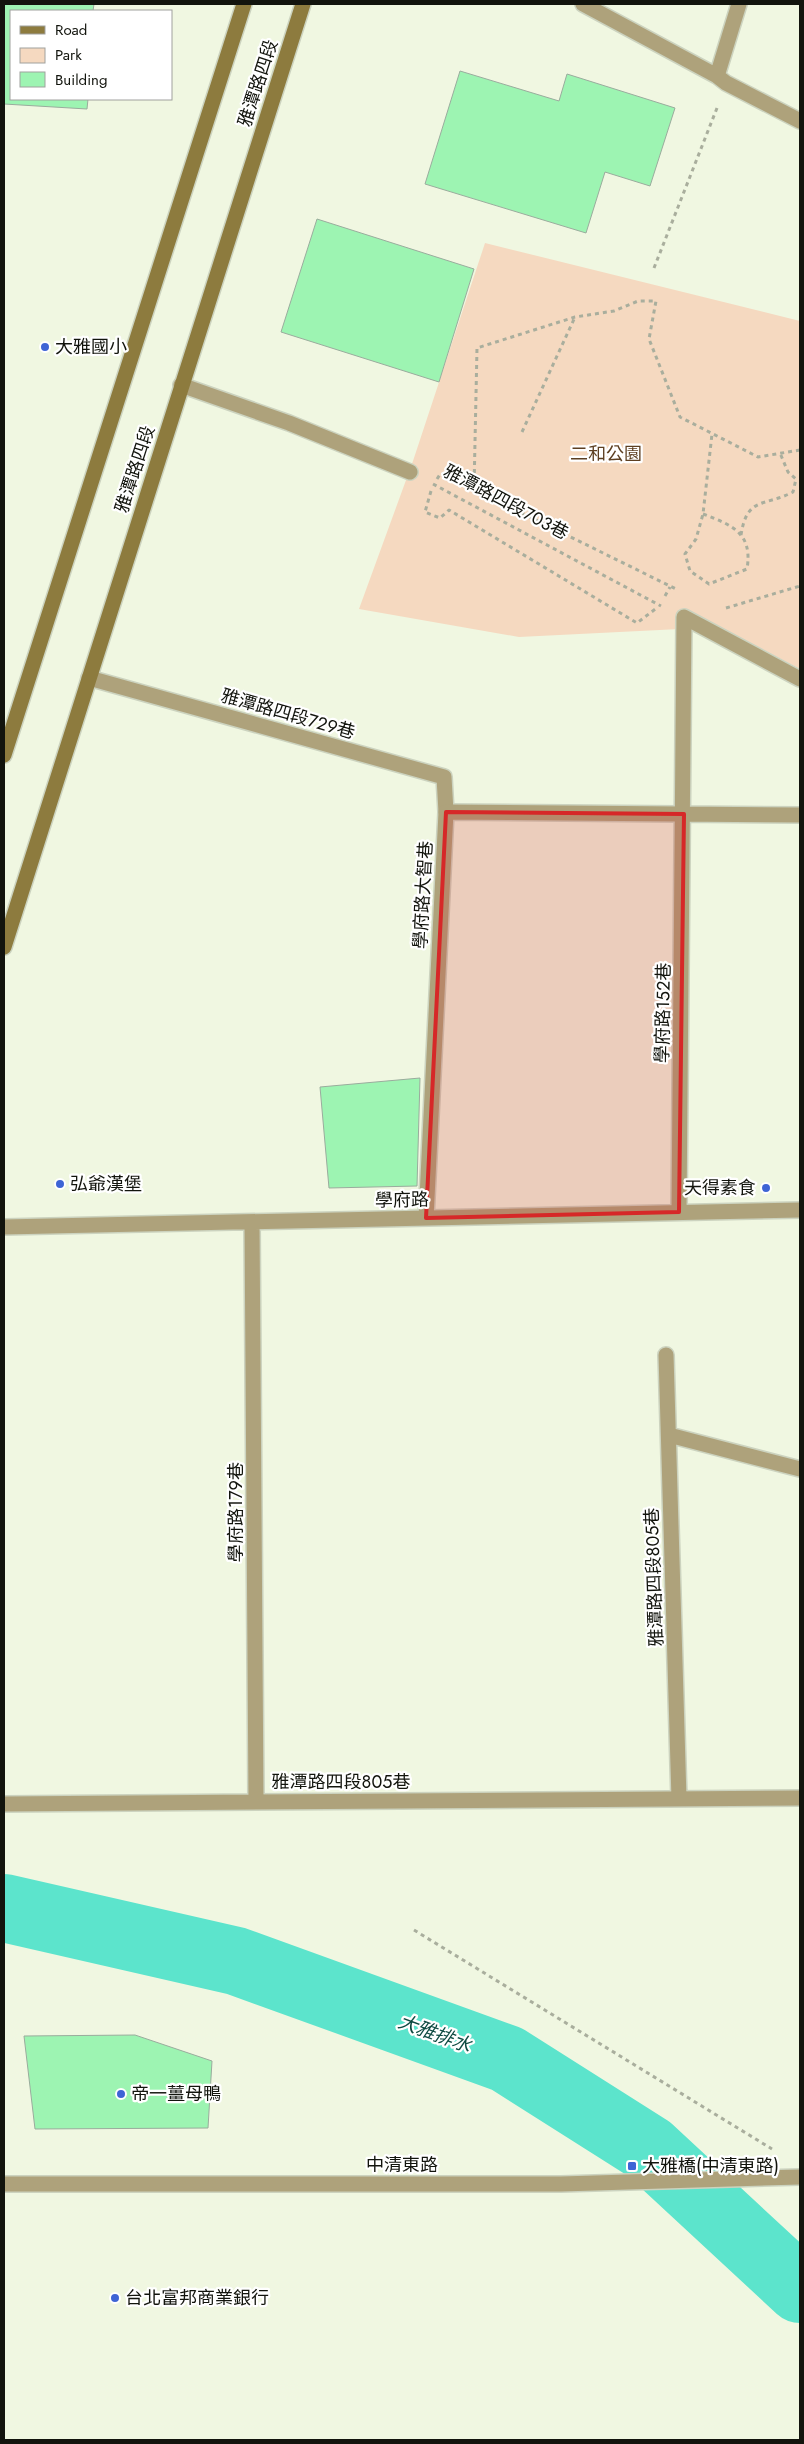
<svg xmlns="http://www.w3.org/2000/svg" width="804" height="2444" font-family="Jost,'Noto Sans TC',sans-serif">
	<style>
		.green { fill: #f5d9c0 }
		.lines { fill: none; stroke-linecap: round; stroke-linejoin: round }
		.river { stroke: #5ce4cc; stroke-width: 68 }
		.building { fill: #9df4b2; stroke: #9aac9d }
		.lane-casing { stroke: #ccd3bf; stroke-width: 18 }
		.street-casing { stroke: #ccd3bf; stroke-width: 18 }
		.secondary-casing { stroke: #ccd3bf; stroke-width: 18 }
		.path { stroke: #a9ae9d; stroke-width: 3; stroke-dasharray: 4 4; stroke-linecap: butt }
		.lane { stroke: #aea27b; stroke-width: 15 }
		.street { stroke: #aea27b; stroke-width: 15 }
		.secondary { stroke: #8d7b3e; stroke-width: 15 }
		.marked { fill: #d62828; fill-opacity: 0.2; stroke: #d62828; stroke-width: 4; stroke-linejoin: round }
		.poi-dot { fill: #3e64d5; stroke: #fff; stroke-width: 2 }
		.labels { text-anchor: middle; stroke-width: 4.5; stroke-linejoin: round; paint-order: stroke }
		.street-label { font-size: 18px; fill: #12140d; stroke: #fff }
		.poi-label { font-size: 18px; fill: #12140d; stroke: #fff; text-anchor: start }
		.park-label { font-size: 18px; fill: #5d3f21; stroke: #fff }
		.water-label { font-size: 19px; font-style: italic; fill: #0e4a41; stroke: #fff }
	</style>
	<rect width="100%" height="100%" fill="#f0f7e1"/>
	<path class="green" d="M485,243L800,321V669L720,627L519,637L359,609L413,461Z"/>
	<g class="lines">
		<path class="river" d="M4,1908L236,1961L507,2059L649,2149L800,2289"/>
	</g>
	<path class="building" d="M4,4H94L93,11H11V99H88L87,109L4,104Z
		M460,71L559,101L567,74L675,108L650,186L605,172L586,233L425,184Z
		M317,219L474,269L439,382L281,332Z
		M420,1078L417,1186L329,1188L320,1087Z
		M135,2035L212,2061L208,2128L35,2129L24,2036Z"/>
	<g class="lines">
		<defs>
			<path id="lane" d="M89,678L444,777L446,812"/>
			<path id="street" d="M583,4L717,76L726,83L800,121
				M717,76L739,4
				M181,385L289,423L410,472
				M679,1212L684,617L800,679
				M426,1218L446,812L800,815
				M252,1222L256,1802
				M4,1227L800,1210
				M666,1355L679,1799
				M669,1435L800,1469
				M4,1804L800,1798
				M4,2184H561L800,2177"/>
			<path id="secondary" d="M4,755L244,4
				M4,947L303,4"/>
		</defs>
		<use href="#lane" class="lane-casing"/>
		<use href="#street" class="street-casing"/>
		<use href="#secondary" class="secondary-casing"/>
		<path class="path" d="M654,268L717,108
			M522,432L575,317
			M437,479L441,473L678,590
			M433,484L661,606
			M474,489L477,348L575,317L614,311L638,301H656L649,339L680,417L758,457L800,450
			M431,491L425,512L440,518L449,510L637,623L658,607
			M703,514C732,525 753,533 747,569L709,584L690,571L685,554L696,539L703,514L712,434
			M741,535C747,496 764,507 793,492L796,479L788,472L780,453
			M665,596L670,587
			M726,608L800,586
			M414,1930L772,2149"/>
		<use href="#lane" class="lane"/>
		<use href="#street" class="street"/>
		<use href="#secondary" class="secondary"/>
	</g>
	<path class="marked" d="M446,812L684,814L679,1212L426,1218Z"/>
	<g class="poi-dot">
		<circle cx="45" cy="347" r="5"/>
		<circle cx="60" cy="1184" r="5"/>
		<circle cx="766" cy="1188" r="5"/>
		<circle cx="121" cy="2094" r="5"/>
		<rect x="627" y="2161" width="10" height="10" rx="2.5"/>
		<circle cx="115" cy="2298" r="5"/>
	</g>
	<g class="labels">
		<g class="street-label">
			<text transform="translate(258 83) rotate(-72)" y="6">雅潭路四段</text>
			<text transform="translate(135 469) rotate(-72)" y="6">雅潭路四段</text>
			<text transform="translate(506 502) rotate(28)" y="6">雅潭路四段703巷</text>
			<text transform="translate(288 714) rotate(16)" y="6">雅潭路四段729巷</text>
			<text transform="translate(423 895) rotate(-87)" y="6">學府路大智巷</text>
			<text transform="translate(663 1013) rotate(-89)" y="6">學府路152巷</text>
			<text transform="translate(402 1200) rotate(-1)" y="6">學府路</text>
			<text transform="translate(236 1512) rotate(-90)" y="6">學府路179巷</text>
			<text transform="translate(654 1577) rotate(-92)" y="6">雅潭路四段805巷</text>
			<text x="341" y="1788">雅潭路四段805巷</text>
			<text x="402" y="2171">中清東路</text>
		</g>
		<g class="poi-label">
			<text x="55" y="353">大雅國小</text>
			<text x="70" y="1190">弘爺漢堡</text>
			<text x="756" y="1194" text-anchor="end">天得素食</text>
			<text x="131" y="2100">帝一薑母鴨</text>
			<text x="642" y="2172">大雅橋(中清東路)</text>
			<text x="125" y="2304">台北富邦商業銀行</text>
		</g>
		<g class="park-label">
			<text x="606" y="460">二和公園</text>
		</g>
		<g class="water-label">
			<text transform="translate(435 2033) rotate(20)" y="7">大雅排水</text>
		</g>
	</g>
	<rect width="804" height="2444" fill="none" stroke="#12140d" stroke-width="10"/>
	<rect x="10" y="10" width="162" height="90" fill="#ffffff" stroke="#a0a19e"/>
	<rect x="20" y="26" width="25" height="8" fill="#8d7b3e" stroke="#a0a19e"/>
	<text x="55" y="35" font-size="15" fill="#12140d">Road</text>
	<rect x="20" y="48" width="25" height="15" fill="#f5d9c0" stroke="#a0a19e"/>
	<text x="55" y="60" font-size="15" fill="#12140d">Park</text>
	<rect x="20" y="72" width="25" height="15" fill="#9df4b2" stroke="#a0a19e"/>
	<text x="55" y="85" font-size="15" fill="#12140d">Building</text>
</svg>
